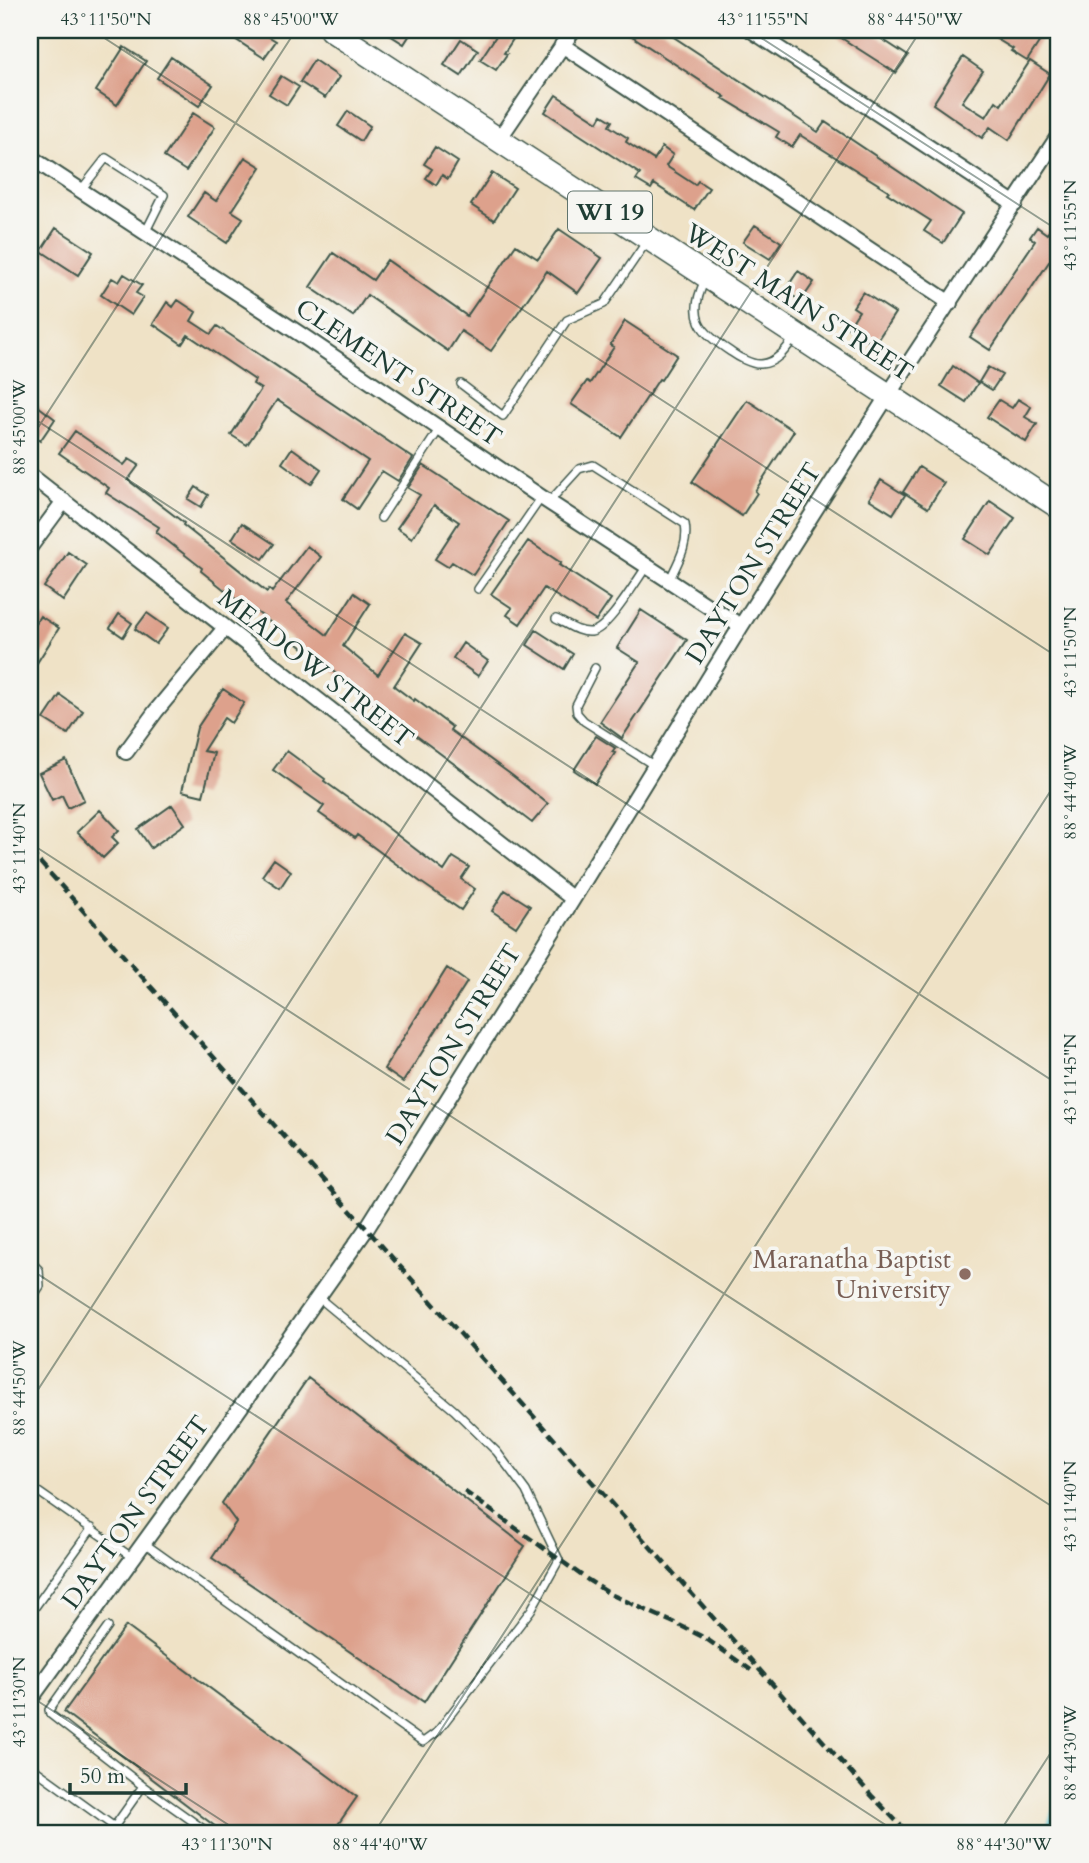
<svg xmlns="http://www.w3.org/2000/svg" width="1089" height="1863" font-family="Cardo,serif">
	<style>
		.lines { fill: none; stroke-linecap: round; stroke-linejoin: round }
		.stream { stroke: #57c4ce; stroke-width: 4.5 }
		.building { fill: #dda18c }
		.lane-casing { stroke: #3e564a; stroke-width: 10 }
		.street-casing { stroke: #3e564a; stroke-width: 18 }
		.primary-casing { stroke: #3e564a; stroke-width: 26 }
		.lane { stroke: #fff; stroke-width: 7 }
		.street { stroke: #fff; stroke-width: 14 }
		.primary { stroke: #fff; stroke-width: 23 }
		.rail { stroke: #1f3d34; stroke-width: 4.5; stroke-dasharray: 10 5; stroke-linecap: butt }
		.ticks { fill: none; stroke: #1f3d34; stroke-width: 2; stroke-opacity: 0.45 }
		.education-dot { fill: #8d6e63; stroke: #f6f6f2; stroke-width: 2.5 }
		.labels { text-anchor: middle; stroke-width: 7; stroke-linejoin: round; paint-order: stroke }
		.shield { fill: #f6f6f2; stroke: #60746d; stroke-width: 2 }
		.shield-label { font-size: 24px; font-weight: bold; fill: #1f3d34 }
		.street-label { font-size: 26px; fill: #1f3d34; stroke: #f6f6f2 }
		.education-label { font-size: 26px; fill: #785e54; stroke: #f6f6f2; text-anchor: end }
		.neatline { fill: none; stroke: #1f3d34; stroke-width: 2.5 }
		.ticks-label { font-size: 18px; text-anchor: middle; fill: #1f3d34 }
	</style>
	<rect width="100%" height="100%" fill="#f6f6f2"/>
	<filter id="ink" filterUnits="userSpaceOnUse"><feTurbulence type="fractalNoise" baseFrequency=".0143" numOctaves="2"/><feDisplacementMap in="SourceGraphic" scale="14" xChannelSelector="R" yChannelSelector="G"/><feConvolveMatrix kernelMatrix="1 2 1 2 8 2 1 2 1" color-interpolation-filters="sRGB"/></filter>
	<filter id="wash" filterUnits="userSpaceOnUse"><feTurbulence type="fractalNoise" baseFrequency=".00686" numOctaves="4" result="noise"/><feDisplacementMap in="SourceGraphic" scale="28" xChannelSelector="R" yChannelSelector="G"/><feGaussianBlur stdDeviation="1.57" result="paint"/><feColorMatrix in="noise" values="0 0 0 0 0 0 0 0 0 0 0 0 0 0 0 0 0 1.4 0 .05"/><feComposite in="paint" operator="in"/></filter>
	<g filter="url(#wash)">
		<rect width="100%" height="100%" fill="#efe2c6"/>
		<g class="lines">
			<path class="stream" d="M1046,1833L1059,1797"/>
		</g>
		<g id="blocks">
			<path class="building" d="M221,30H258L276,41L264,58Z
				M382,30H413L404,44Z
				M500,30H519L504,53L507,54L496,70L480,60Z
				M623,30H663L818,132L825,122L962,214L943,243L924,231L931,221L887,193L889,191L800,135L792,147L776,137L779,132L723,98L725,97Z
				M829,30H868L908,56L896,73Z
				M982,30H1047L1027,61L1011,51L1013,49Z
				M461,39L478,50L461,76L444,65Z
				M124,47L146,61L117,105L96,91Z
				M171,57L213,85L199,106L157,78Z
				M963,57L983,71L962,102L986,117L996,101L1001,105L1030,61L1050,74L1009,140L990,127L982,138L933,104Z
				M314,60L339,77L325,98L300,82Z
				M281,76L299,87L287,105L269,94Z
				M556,95L598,122L602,115L612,121L609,126L628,138L626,142L654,160L662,147L673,155L666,166L695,185L698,181L709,188L694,210L654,184L651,189L636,180L640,174L545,112Z
				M348,111L370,126L361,141L338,126Z
				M193,113L215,127L186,171L164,157Z
				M435,147L458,162L448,179L442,175L436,185L426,178L432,169L424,164Z
				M245,157L261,167L232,211L243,218L227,243L188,217L204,193L216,201Z
				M492,173L515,188L494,220L471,205Z
				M1059,216V247L990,350L970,337L1035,241L1030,237L1037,227L1047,234Z
				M755,225L781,242L770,259L743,242Z
				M56,228L93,252L78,275L41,251Z
				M559,229L602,258L578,293L547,271L491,351L461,331L448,351L367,295L353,316L310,287L333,253L373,280L387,260L467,316L516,245L538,259Z
				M798,271L814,282L801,301L785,291Z
				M124,274L142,285L136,293L143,297L131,315L101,295L112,278L119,282Z
				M863,292L895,313L874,345L848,328L859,311L853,307Z
				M178,300L196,312L191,321L211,334L217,326L413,458L398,481L382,471L357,509L343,499L368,461L277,400L247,445L231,435L261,389L253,384L255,380L188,335L182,344L153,324L167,302L173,307Z
				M625,321L677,355L661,380L659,379L621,437L571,404L587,381L590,383L614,347L610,345Z
				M953,366L978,383L966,402L941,386Z
				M988,367L1002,375L992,390L979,382Z
				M1018,399L1031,407L1025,417L1037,424L1026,442L987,417L999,400L1012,408Z
				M30,400L55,419L40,441L30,434Z
				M747,400L794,431L755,491L757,493L742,516L692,482Z
				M75,431L124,465L129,459L139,465L128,480L184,523L183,525L267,592L269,589L272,592L307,546L321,557L286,603L327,635L354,593L370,604L343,646L378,675L405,633L422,643L394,686L414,701L415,699L452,727L450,730L513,776L548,804L532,823L485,787L398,722L239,598L237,600L201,571L202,568L156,532L159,527L106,493L109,488L59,453Z
				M292,448L321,469L311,484L282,463Z
				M423,465L509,521L473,575L452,562L448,567L435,559L459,522L434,505L412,538L397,528L420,495L408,488Z
				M919,467L944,483L928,508L903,492Z
				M881,480L905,495L893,514L869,499Z
				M196,487L208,495L201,507L188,499Z
				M990,501L1015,518L990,555L965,539Z
				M242,523L274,544L263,559L232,539Z
				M528,541L561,563L559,565L611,599L596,621L544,588L520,624L507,615L512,608L491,594Z
				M68,552L87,565L63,601L44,587Z
				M641,610L687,640L622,738L600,722L639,662L617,648Z
				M147,613L168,628L156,644L135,629Z
				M119,614L132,623L123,637L110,628Z
				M40,616L59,628L30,674V632Z
				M536,630L573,654L564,669L527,645Z
				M463,643L488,661L478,676L453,658Z
				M223,689L244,703L231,723L224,718L203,751L214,753L203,796L182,791L197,728Z
				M60,695L83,711L68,734L44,719Z
				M596,736L615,748L612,752L615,753L595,784L574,770Z
				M287,751L325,779L324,781L371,815L444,871L453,857L469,867L461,879L475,889L461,910L422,883L357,835L355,838L319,813L324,806L273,770Z
				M66,760L84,800L68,808L62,795L52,800L39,773Z
				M172,805L185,824L151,848L138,829Z
				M100,810L119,830L112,837L118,843L103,858L77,832Z
				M274,859L291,871L280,888L262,876Z
				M505,890L530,906L516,927L492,911Z
				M447,968L467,982L403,1082L384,1069Z
				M308,1378L525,1546L424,1702L212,1558L236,1522L222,1503Z
				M126,1626L357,1797L332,1833H224L64,1712Z"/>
		</g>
	</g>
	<g filter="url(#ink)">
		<use href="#blocks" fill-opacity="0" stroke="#3e564a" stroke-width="2"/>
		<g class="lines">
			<defs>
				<path id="lane" d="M81,190L106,158L164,195L145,233
					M705,280C687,317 699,331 731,352C738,357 752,365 761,364C777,363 787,348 795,337
					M461,384L503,416L567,320L604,304L647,241
					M549,502L579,469L593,465L685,524C689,545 678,562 669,581
					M381,518L440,428
					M478,589L541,498
					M556,619C567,624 578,633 591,632C608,630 636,581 647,566
					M595,668L576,705L577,713L584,721L655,766
					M30,1261L39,1270L40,1286L30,1301
					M30,1486L133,1558
					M144,1543L423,1742L437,1732L531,1610L559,1560L526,1491L497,1452L454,1410L318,1297
					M30,1614L92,1528
					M108,1627L49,1710L50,1714L143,1786
					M30,1766L123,1833
					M114,1827L143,1786L209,1833"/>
				<path id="street" d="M751,30L1015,204
					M562,45L950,303
					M499,139L573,30
					M30,157L303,336L541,497L708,606L741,626
					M30,475L573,899
					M30,547L64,501
					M126,752L156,711L225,628
					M30,1700L177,1497L367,1228L573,899L741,626L888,395L1059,135"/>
				<path id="primary" d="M331,30L1059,507"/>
			</defs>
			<use href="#lane" class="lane-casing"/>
			<use href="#street" class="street-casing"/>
			<use href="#primary" class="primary-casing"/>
			<use href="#lane" class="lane"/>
			<use href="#street" class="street"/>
			<use href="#primary" class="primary"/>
			<path class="rail" d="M30,851L872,1796L908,1833
				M464,1491L588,1580L610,1594L679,1625L705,1638L751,1670"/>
		</g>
	</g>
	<path class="ticks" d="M92,30L1059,658M749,30L1059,231M30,416L1059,1085M30,440L296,30M30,843L1059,1511M30,1269L898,1833M30,1402L921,30M30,1696L241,1833M374,1833L1059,778M999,1833L1059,1740"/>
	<circle class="education-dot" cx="965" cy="1274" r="7"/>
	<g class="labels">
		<rect class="shield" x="568" y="191.5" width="84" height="41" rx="5"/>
		<g class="shield-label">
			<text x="610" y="220">WI 19</text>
		</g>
		<g class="street-label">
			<text transform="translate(799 302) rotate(33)" y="9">WEST MAIN STREET</text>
			<text transform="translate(399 372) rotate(34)" y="9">CLEMENT STREET</text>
			<text transform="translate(753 563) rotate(-58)" y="9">DAYTON STREET</text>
			<text transform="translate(316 668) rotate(38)" y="9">MEADOW STREET</text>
			<text transform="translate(453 1044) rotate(-58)" y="9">DAYTON STREET</text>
			<text transform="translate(135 1512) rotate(-54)" y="9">DAYTON STREET</text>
		</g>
		<g class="education-label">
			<text x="951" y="1268">Maranatha Baptist<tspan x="951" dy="30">University</tspan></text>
		</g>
	</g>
	<rect width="1089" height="1863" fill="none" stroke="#f6f6f2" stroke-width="77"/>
	<path d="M70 1783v10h116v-10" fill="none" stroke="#1f3d34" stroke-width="3.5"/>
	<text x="80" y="1783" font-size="21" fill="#1f3d34" stroke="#f6f6f2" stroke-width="5" paint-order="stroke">50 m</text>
	<rect x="38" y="38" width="1012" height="1787" class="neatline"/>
	<g class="ticks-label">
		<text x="106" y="25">43°11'50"N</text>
		<text x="291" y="25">88°45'00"W</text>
		<text x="763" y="25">43°11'55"N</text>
		<text x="915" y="25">88°44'50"W</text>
		<text transform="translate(1070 225) rotate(-90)" y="6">43°11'55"N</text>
		<text transform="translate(19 427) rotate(-90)" y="6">88°45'00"W</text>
		<text transform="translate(1070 652) rotate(-90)" y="6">43°11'50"N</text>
		<text transform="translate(1070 792) rotate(-90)" y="6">88°44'40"W</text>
		<text transform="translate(19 848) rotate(-90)" y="6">43°11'40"N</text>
		<text transform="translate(1070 1079) rotate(-90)" y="6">43°11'45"N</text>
		<text transform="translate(19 1388) rotate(-90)" y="6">88°44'50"W</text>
		<text transform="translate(1070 1506) rotate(-90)" y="6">43°11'40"N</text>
		<text transform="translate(19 1702) rotate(-90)" y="6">43°11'30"N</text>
		<text transform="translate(1070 1753) rotate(-90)" y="6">88°44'30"W</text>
		<text x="227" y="1850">43°11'30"N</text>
		<text x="380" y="1850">88°44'40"W</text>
		<text x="1004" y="1850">88°44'30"W</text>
	</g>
</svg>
